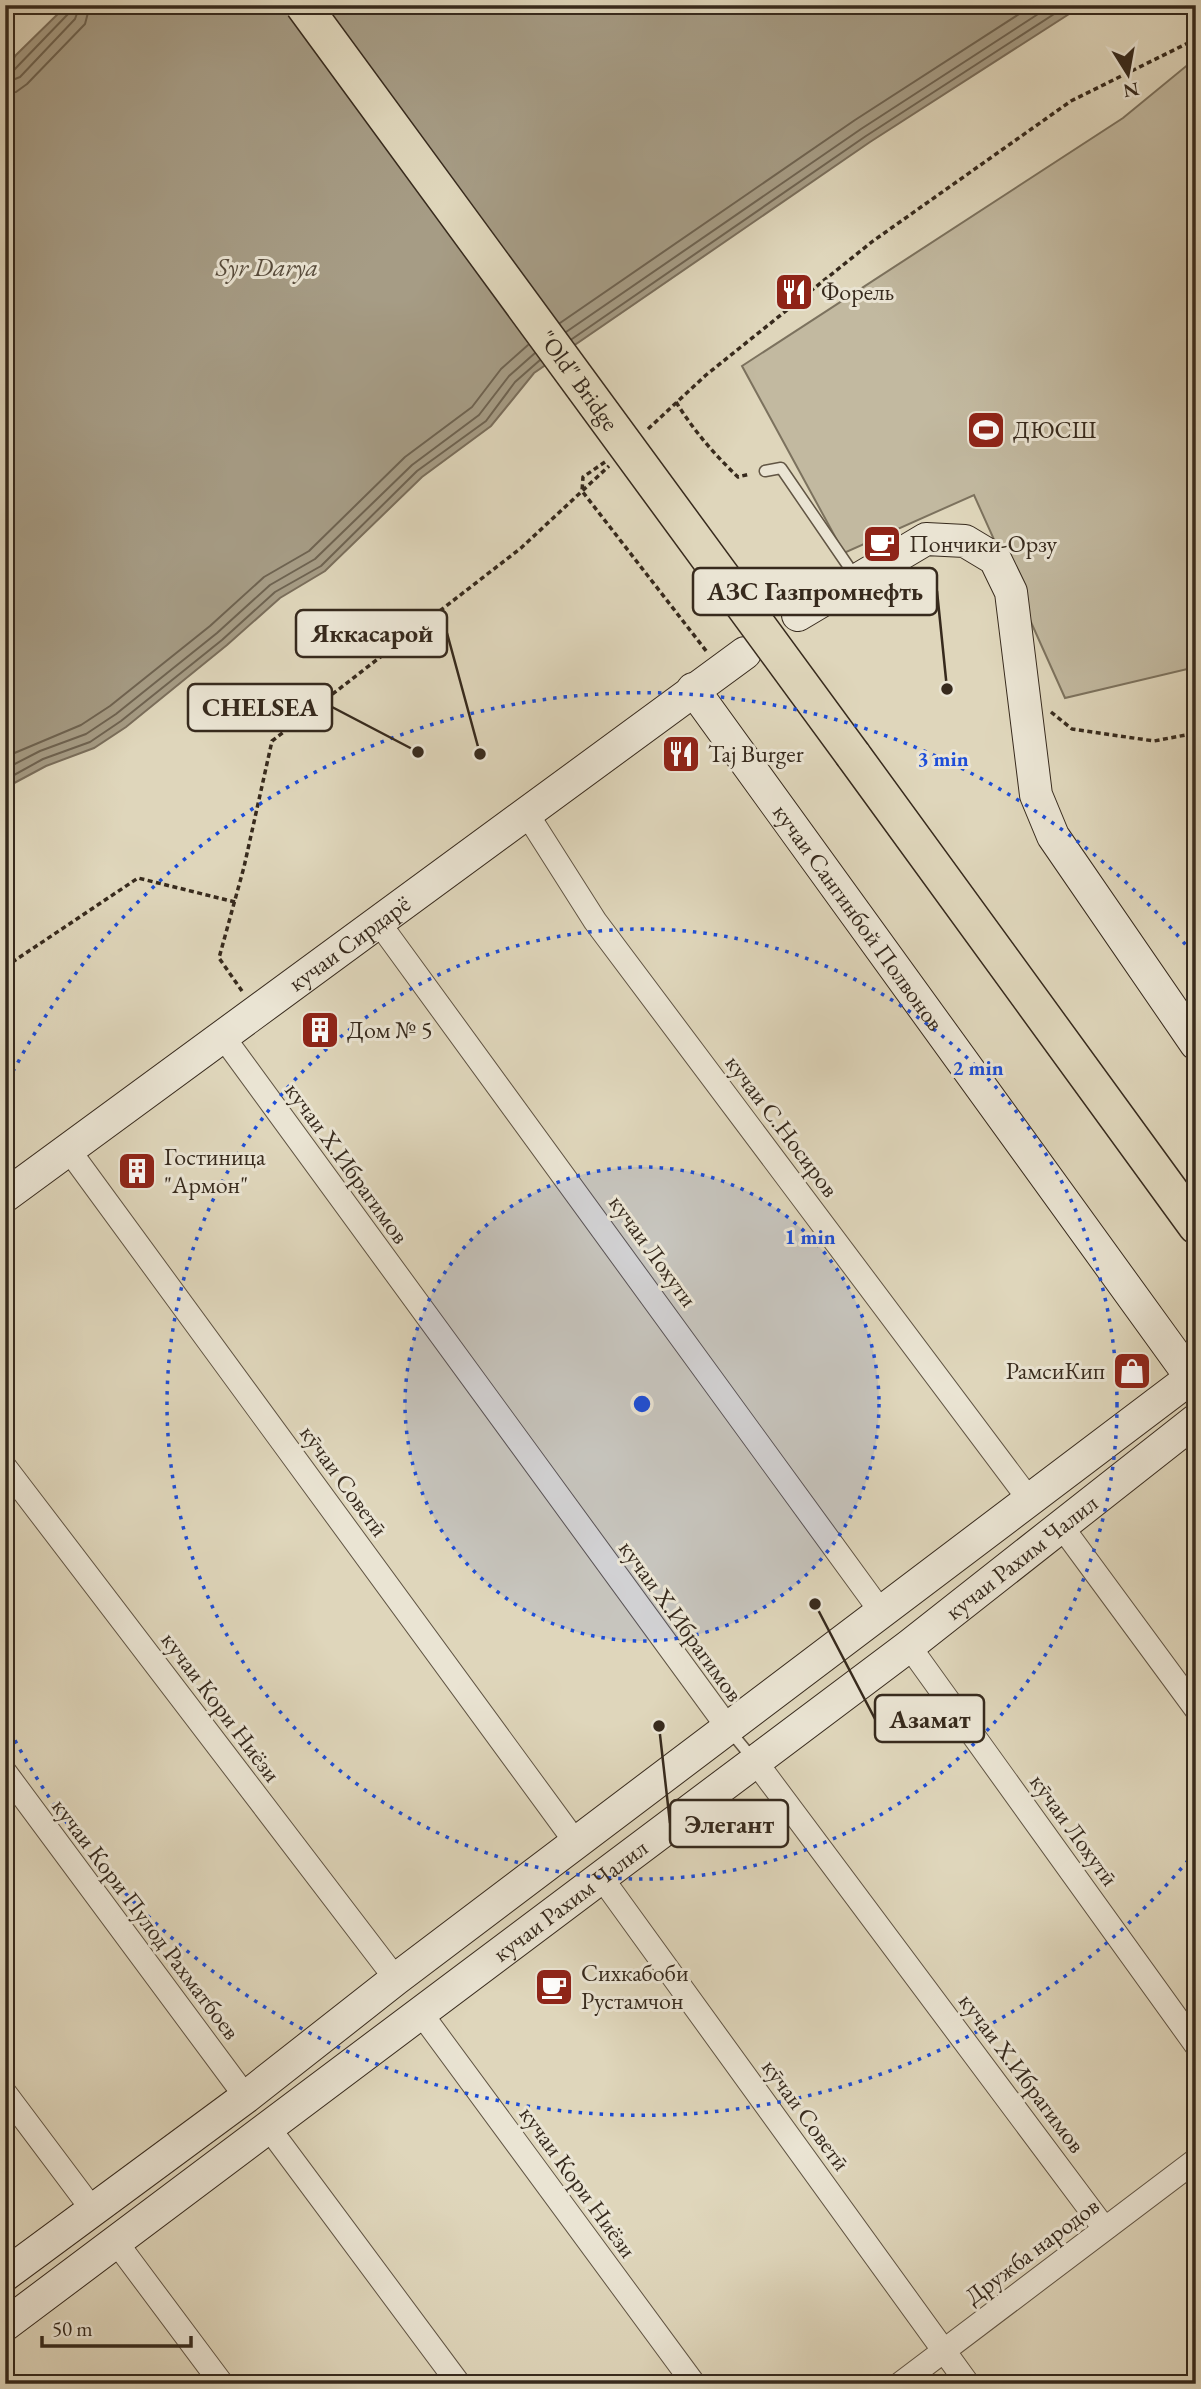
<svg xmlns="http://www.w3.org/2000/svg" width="1201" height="2389" font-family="'EB Garamond',serif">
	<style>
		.green { fill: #c2b9a0; stroke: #7c725e; stroke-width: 2 }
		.water { fill: #a69c85; stroke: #7a6e5b; stroke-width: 2 }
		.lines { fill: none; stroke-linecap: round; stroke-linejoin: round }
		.shore { stroke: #6e6351; stroke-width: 2 }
		.lane-casing { stroke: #615544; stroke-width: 13 }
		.street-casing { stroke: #615544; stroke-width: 25 }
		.secondary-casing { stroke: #372a1d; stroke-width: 34 }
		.primary-casing { stroke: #372a1d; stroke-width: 38 }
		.path { stroke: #372a1d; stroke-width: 3.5; stroke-dasharray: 5 3.5; stroke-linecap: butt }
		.lane { stroke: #eae4d3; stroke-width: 10 }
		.street { stroke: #eae4d3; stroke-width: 23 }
		.secondary { stroke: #eae4d3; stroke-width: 32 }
		.primary { stroke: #dfd6bb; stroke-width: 35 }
		.primary-bridge-casing { stroke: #372a1d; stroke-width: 38; stroke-linecap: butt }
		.primary-bridge { stroke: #dfd6bb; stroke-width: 35 }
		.ring { fill: none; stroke: #1d4ed8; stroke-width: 3.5; stroke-dasharray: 3.5 7 }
		.labels { text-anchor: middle; stroke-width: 6; stroke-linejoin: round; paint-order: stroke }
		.poi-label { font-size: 24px; fill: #372a1d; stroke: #eae4d3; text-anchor: start }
		.street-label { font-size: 24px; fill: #372a1d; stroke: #eae4d3 }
		.water-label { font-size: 26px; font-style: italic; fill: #584c3c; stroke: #eae4d3 }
		.centre { fill: #1d4ed8; stroke: #eae4d3; stroke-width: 3.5 }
		.ring-label { font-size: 21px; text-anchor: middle; font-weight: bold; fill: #1d4ed8; stroke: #eae4d3; stroke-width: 6; stroke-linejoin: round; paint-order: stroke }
		.leader { fill: none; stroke: #372a1d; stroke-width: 2.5 }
		.callout-dot { fill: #372a1d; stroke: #eae4d3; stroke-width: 2.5 }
		.callout { fill: #eae4d3; stroke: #372a1d; stroke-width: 2.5 }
		.callout-label { font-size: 26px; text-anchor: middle; font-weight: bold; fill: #372a1d }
	</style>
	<rect width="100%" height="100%" fill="#dfd6bb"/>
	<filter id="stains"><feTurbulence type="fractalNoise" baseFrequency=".00286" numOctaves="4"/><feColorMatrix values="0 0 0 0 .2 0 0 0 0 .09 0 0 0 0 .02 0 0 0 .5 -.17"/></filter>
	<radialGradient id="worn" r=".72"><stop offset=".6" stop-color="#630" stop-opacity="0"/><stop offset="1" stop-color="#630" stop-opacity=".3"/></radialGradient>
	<path class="green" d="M1196,58V667L1065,698L974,495L844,553L742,366L1123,118Z"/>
	<path class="water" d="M67,5H1083L870,142L534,373L491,426L422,477L325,571L280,598L227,645L126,727L94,748L46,766L5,788V71L16,55Z"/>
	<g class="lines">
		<path class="shore" d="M5,74L13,71L69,13L71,5
			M5,83L20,77L75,19L80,5
			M5,93L16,92L27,84L85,24L90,5
			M560,323L855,120L1033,5
			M566,332L861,129L1052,5
			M572,339L866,136L1068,5
			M5,757L81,725L110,706L210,626L264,577L309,551L405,457L472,407L501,369L528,345
			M5,769L40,751L86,734L116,714L217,633L270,585L315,559L412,465L479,415L509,376L535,353
			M5,780L43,759L90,742L121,721L222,640L275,592L321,566L417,471L486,421L515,382L540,360"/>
		<defs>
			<path id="lane" d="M765,471L781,468L855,576
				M730,1731L753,1759"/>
			<path id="street" d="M527,814L595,921L1028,1498
				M379,923L882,1613
				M224,1038L729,1729
				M68,1149L577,1844
				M5,1467L396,1979
				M1062,1527L1196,1709
				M909,1646L1196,2045
				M755,1761L1104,2228
				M5,1772L246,2097
				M601,1877L968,2384
				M420,2012L694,2384
				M5,2093L92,2209
				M268,2127L459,2384
				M116,2242L222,2384
				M900,2384L1196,2160"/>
			<g id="secondary">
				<path d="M798,615L926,539L965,541L995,559L1011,592L1036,795L1053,836L1196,1044"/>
				<path id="s1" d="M693,689L1196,1384"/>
				<path id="s2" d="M5,1196L745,653"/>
				<path d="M5,2275L246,2097L396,1979L1196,1374"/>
				<path id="s3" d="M5,2325L909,1646L1196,1420"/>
			</g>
			<path id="primary" d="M853,755L1196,1226"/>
		</defs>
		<use href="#lane" class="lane-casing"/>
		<use href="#street" class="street-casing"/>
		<use href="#secondary" class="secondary-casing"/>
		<use href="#primary" class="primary-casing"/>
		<path class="path" d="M676,402C694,431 714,454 738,477L750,474
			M648,429L706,375L873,241L1071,101L1196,39
			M605,462L583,477L582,491L707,652
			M1051,712L1072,729L1154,741L1196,733
			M5,967L138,878L235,902
			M242,991L219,958L244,867L272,741L521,548L609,466"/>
		<use href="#lane" class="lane"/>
		<use href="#street" class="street"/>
		<use href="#secondary" class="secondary"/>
		<use href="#primary" class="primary"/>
		<defs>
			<g id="primary-bridge">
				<path id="s4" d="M303,5L853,755"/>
			</g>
		</defs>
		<use href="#primary-bridge" class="primary-bridge-casing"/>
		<use href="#primary-bridge" class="primary-bridge"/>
	</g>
	<circle cx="642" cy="1404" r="237" fill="#1d4ed8" fill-opacity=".12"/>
	<g class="ring">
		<circle cx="642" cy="1404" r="237"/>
		<circle cx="642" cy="1404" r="475"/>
		<path d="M1195 1852A712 712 0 0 1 8 1727M8 1081A712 712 0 0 1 1195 956"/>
	</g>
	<defs>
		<symbol id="restaurant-square" viewBox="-11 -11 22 22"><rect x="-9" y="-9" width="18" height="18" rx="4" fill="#8f2418" stroke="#eae4d3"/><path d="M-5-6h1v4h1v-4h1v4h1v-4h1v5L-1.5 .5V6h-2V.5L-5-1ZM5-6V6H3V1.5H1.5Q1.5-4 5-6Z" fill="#fff"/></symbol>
		<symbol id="stadium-square" viewBox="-11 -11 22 22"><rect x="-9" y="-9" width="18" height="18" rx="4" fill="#8f2418" stroke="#eae4d3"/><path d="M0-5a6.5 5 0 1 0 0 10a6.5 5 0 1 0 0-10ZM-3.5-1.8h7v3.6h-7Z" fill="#fff"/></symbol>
		<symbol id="cafe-square" viewBox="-11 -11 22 22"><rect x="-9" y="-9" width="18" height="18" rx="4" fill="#8f2418" stroke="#eae4d3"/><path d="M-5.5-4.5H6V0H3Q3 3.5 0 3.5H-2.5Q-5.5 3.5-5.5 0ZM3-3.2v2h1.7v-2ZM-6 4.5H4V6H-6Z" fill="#fff"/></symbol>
		<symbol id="building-square" viewBox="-11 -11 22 22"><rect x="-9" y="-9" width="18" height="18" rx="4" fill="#8f2418" stroke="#eae4d3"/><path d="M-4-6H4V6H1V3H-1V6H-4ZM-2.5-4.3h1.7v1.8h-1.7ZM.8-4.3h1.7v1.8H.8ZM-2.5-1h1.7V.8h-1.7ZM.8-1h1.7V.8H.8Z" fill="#fff"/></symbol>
		<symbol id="shop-square" viewBox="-11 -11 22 22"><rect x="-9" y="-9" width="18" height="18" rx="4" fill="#8f2418" stroke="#eae4d3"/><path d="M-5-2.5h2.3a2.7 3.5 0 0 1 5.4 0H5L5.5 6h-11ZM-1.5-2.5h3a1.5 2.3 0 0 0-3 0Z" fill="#fff"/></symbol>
	</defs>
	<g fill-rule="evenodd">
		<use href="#restaurant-square" x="772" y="270" width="44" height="44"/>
		<use href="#stadium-square" x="964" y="408" width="44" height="44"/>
		<use href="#cafe-square" x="860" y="522" width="44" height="44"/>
		<use href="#restaurant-square" x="659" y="732" width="44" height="44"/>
		<use href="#building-square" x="298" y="1008" width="44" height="44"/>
		<use href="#building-square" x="115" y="1149" width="44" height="44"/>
		<use href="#shop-square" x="1110" y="1349" width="44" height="44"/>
		<use href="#cafe-square" x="532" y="1965" width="44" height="44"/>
	</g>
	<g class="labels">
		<g class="poi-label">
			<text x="821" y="300">Форель</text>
			<text x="1013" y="438">ДЮСШ</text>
			<text x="909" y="552">Пончики-Орзу</text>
			<text x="708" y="762">Taj Burger</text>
			<text x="347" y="1038">Дом № 5</text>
			<text x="164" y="1165">Гостиница<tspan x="164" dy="28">"Армон"</tspan></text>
			<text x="1105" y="1379" text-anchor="end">РамсиКип</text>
			<text x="581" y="1981">Сихкабоби<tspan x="581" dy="28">Рустамчон</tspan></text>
		</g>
		<g class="street-label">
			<text dy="8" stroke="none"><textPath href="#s4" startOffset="466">"Old" Bridge</textPath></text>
			<text dy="8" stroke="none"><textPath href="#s1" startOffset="282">кучаи Сангинбой Полвонов</textPath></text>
			<text dy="8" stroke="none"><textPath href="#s2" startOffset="427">кучаи Сирдарё</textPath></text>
			<text transform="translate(782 1126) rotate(53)" y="8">кучаи С.Носиров</text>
			<text transform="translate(347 1163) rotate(54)" y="8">кучаи Х.Ибрагимов</text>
			<text transform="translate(653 1251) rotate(54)" y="8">кучаи Лохути</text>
			<text transform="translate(344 1481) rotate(54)" y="8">кӯчаи Советӣ</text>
			<text dy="8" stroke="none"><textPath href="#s3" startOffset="1274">кучаи Рахим Чалил</textPath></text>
			<text transform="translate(681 1621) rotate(54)" y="8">кучаи Х.Ибрагимов</text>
			<text transform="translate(221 1707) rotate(53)" y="8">кучаи Кори Ниёзи</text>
			<text transform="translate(1074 1830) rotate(54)" y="8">кӯчаи Лохутӣ</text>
			<text dy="8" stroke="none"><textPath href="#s3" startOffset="707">кучаи Рахим Чалил</textPath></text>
			<text transform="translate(146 1919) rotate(53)" y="8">кучаи Кори Пулод Рахматбоев</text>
			<text transform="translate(1022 2073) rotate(53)" y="8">кучаи Х.Ибрагимов</text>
			<text transform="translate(806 2115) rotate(54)" y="8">кӯчаи Советӣ</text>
			<text transform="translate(578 2182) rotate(54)" y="8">кучаи Кори Ниёзи</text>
			<text transform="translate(1032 2251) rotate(-37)" y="8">Дружба народов</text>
		</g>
		<g class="water-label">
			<text x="267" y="276">Syr Darya</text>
		</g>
	</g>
	<circle cx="642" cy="1404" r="10" class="centre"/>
	<g class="ring-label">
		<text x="943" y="766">3 min</text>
		<text x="978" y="1075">2 min</text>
		<text x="810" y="1244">1 min</text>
	</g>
	<path class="leader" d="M947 689L937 591M480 754L447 633M418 752L332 707M815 1604L875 1719M659 1726L670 1823"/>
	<g class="callout-dot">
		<circle cx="947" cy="689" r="7"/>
		<circle cx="480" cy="754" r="7"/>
		<circle cx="418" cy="752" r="7"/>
		<circle cx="815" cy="1604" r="7"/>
		<circle cx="659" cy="1726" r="7"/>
	</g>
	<g class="callout">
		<rect x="693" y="568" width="244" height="47" rx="7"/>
		<rect x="296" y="610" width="151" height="47" rx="7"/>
		<rect x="188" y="684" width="144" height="47" rx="7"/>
		<rect x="875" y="1695" width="109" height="47" rx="7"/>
		<rect x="670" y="1800" width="118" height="47" rx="7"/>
	</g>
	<g class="callout-label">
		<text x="815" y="600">АЗС Газпромнефть</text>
		<text x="372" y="642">Яккасарой</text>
		<text x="260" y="716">CHELSEA</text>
		<text x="930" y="1728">Азамат</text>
		<text x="729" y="1833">Элегант</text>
	</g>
	<rect width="1201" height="2389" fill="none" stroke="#dfd6bb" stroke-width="28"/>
	<rect x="7" y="7" width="1187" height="2375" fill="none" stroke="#372a1d" stroke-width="3.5"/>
	<rect x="14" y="14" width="1173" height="2361" fill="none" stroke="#372a1d" stroke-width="2"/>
	<g transform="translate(1128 74) rotate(169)" stroke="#eae4d3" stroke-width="5" paint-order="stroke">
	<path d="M0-5L12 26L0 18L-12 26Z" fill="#372a1d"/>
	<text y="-10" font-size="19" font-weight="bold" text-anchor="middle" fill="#372a1d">N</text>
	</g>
	<path d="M42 2336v10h149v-10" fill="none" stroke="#372a1d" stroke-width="3.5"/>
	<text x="52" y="2336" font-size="21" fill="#372a1d" stroke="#eae4d3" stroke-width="5" paint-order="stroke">50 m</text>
	<rect width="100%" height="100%" filter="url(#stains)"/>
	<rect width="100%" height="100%" fill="url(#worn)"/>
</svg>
